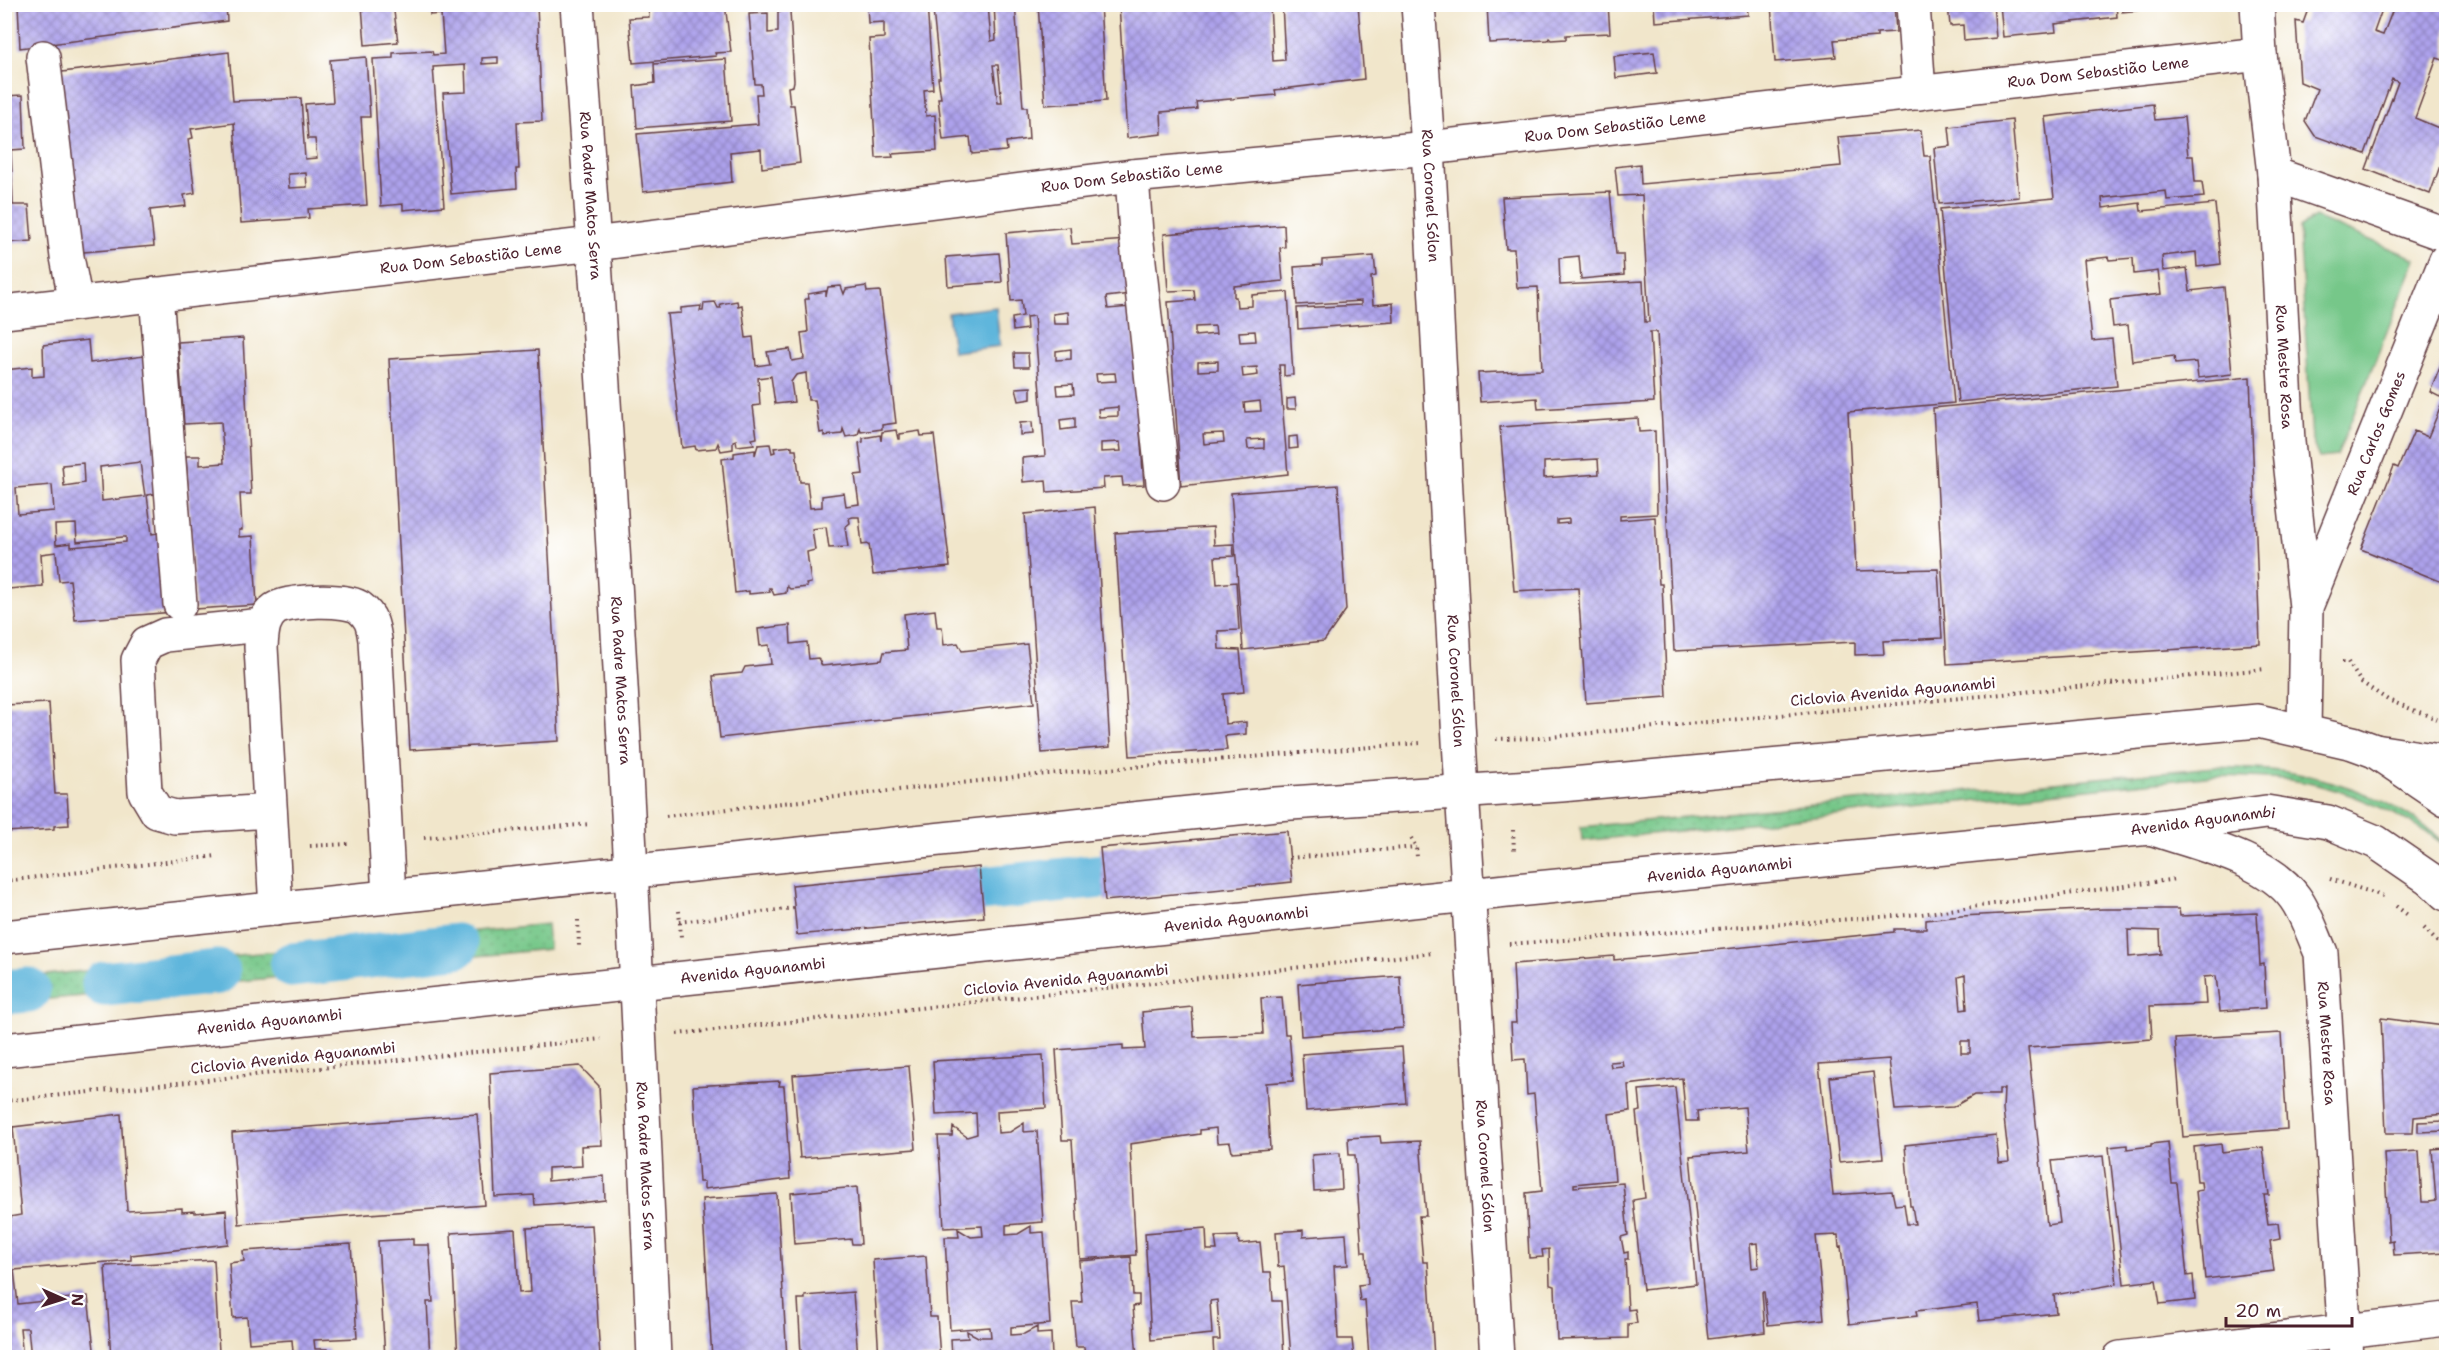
<svg xmlns="http://www.w3.org/2000/svg" width="2451" height="1362" font-family="'Shantell Sans',sans-serif">
	<style>
		.green { fill: #76c789; stroke: #60735a; stroke-width: 1.5 }
		.garden { fill: url(#garden-dots); stroke: #60735a; stroke-width: 1.5 }
		.water { fill: #5fb6dc; stroke: #546a84; stroke-width: 1.5 }
		.lines { fill: none; stroke-linecap: round; stroke-linejoin: round }
		.canal { stroke: #5fb6dc; stroke-width: 45 }
		.building { fill: url(#building-cross-hatch); fill-rule: evenodd }
		.minor-casing { stroke: #633d43; stroke-width: 36 }
		.major-casing { stroke: #633d43; stroke-width: 36 }
		.path { stroke: #633d43; stroke-width: 4; stroke-dasharray: 1.5 4.5; stroke-linecap: butt }
		.minor { stroke: #fff; stroke-width: 33 }
		.major { stroke: #fff; stroke-width: 33 }
		.labels { text-anchor: middle; stroke-width: 5; stroke-linejoin: round; paint-order: stroke }
		.street-label { font-size: 15px; fill: #4a1f2b; stroke: #fff }
	</style>
	<defs>
		<pattern id="garden-dots" width="8" height="8" patternUnits="userSpaceOnUse" patternTransform="scale(1.5)"><rect width="8" height="8" fill="#76c789"/><path d="M2 2h.1M6 6h.1" fill="none" stroke="#68aa76" stroke-width="1.8" stroke-linecap="round"/></pattern>
		<pattern id="building-cross-hatch" width="8" height="8" patternUnits="userSpaceOnUse" patternTransform="scale(1.5)"><rect width="8" height="8" fill="#ada2ec"/><path d="M0 0l8 8M0 8l8-8" fill="none" stroke="#8f83bf"/></pattern>
	</defs>
	<rect width="100%" height="100%" fill="#fff"/>
	<filter id="ink" filterUnits="userSpaceOnUse"><feTurbulence type="fractalNoise" baseFrequency=".0167" numOctaves="2"/><feDisplacementMap in="SourceGraphic" scale="12" xChannelSelector="R" yChannelSelector="G"/><feConvolveMatrix kernelMatrix="1 2 1 2 8 2 1 2 1" color-interpolation-filters="sRGB"/></filter>
	<filter id="wash" filterUnits="userSpaceOnUse"><feTurbulence type="fractalNoise" baseFrequency=".008" numOctaves="4" result="noise"/><feDisplacementMap in="SourceGraphic" scale="24" xChannelSelector="R" yChannelSelector="G"/><feGaussianBlur stdDeviation="1.35" result="paint"/><feColorMatrix in="noise" values="0 0 0 0 0 0 0 0 0 0 0 0 0 0 0 0 0 1.4 0 .05"/><feComposite in="paint" operator="in"/></filter>
	<g filter="url(#wash)">
		<rect width="100%" height="100%" fill="#f1e6cb"/>
		<path class="green" d="M2315,217L2416,259L2337,456L2319,458L2312,441L2299,228Z"/>
		<path class="garden" d="M2214,767C2238,768 2263,769 2287,772C2340,780 2410,805 2446,846C2405,815 2341,786 2289,780C2265,777 2240,777 2215,776L1582,841L1581,827Z
			M547,924L549,949L457,958L455,933Z
			M291,950L294,976L219,983L216,957Z
			M103,969L106,994L28,1001L26,977Z"/>
		<path class="water" d="M996,307L1000,346L953,352L948,313Z"/>
		<g class="lines">
			<path class="canal" d="M981,889L1103,876
				M292,965L456,946
				M104,984L218,972
				M4,992L28,990"/>
		</g>
		<g id="blocks">
			<path class="building" d="M18,4H226L227,21L20,48Z
				M393,4L398,42L365,45L362,6Z
				M429,4H537L542,121L517,122L519,169H516L517,188L451,194L443,93L466,92L465,65L433,67L444,206L403,210V204L381,206L373,59L393,58V53L432,51L433,55L444,54L441,14L430,15ZM498,57V63L482,64V58Z
				M648,4H725L731,52L715,53L716,56L633,63L629,18L649,17Z
				M867,4H927L933,89L924,90L926,116L935,115L937,151L892,154L893,157L876,158L869,39L884,38V22L868,23Z
				M988,4L991,41L996,40L994,4H1015L1023,107H1027L1029,139L1006,142L1007,150L1005,151L972,154L970,137L943,140L938,98H941L938,78H940L933,10L948,8V5ZM993,65H998L1002,103H998Z
				M1038,4H1100L1106,101L1045,105Z
				M1119,4H1270L1273,61L1285,60L1282,4H1358L1364,79L1275,90L1276,95L1196,102L1197,109L1161,112L1162,134L1127,138Z
				M1487,4H1608L1610,33L1566,35V39L1551,40L1549,38L1548,40L1489,43Z
				M1654,4H1747L1748,15L1655,22Z
				M1771,4H1894L1896,32L1877,33V37L1834,40L1836,57L1775,62Z
				M1948,4H1993L1996,38L1964,41L1963,25L1950,26Z
				M2000,4H2116L2117,17L2055,24L2056,32L2003,37Z
				M2121,4H2182V6L2122,12Z
				M2310,4H2384L2374,32L2383,35L2395,4H2446V61L2437,58L2415,118L2446,131V149L2430,194L2366,169L2398,82L2392,79L2365,154L2315,136L2305,121L2317,89L2300,82L2296,21L2303,23Z
				M778,11H790L794,81L793,86L788,87L790,105H794L800,163L762,168L761,149L730,152L732,182L643,192L637,134L758,124L756,94H762L761,84H755L749,14L768,13V33L778,32Z
				M229,52L233,101L301,98L305,159L317,158L315,139H308L305,104L333,102L330,60L366,57L370,117H361L367,205L308,209L309,218L241,223L234,123L191,129L193,138L188,139L195,193L184,195L186,206L150,210L154,246L72,253L54,73ZM306,173L307,187L289,188L288,174Z
				M1654,52L1657,73L1616,78L1614,56Z
				M726,59L731,121L637,128L634,86L655,83L654,64Z
				M23,95L25,149L11,150L13,205H29L32,241L4,243V96Z
				M2153,104L2155,120L2184,117L2188,156H2193L2195,182H2202L2204,197L2167,200L2166,191L2102,198L2103,208L2140,203L2141,211L2215,204L2221,264L2197,267L2196,252L2162,256L2163,271L2187,268L2190,291L2224,287L2232,374L2198,378L2196,362L2175,364L2174,356L2132,361L2128,325L2113,327L2110,300L2161,294L2158,271L2134,274L2133,258L2109,260L2108,257L2084,260L2092,341L2112,339L2117,386L1958,402L1940,209L2054,198L2045,117Z
				M2012,120L2019,197L1939,204L1934,148L1951,146L1949,127Z
				M1921,130L1924,156H1930L1954,403L1848,412L1856,571L1938,569L1942,638L1883,641L1884,654L1855,655V642L1674,651L1657,332H1650L1654,402L1538,409L1537,398L1480,402L1478,373L1542,370L1538,287L1517,288L1514,249H1506L1502,197L1610,192L1616,254H1623L1624,275L1581,279L1579,256L1559,258L1560,285L1643,281L1645,322H1649L1642,195L1618,196L1615,167L1640,164L1641,184L1841,166L1838,137Z
				M1284,225L1285,247L1280,248L1283,281L1234,286V297H1236L1237,307L1252,306V295L1288,292L1293,375L1284,376V365H1279L1288,474L1181,486L1168,302L1195,300L1194,290L1168,291L1164,234ZM1215,326L1216,334L1195,336V327ZM1255,331L1256,341L1240,342L1239,332ZM1218,361V370L1198,371V362ZM1257,367L1258,375L1243,377L1242,368ZM1260,401L1261,411L1245,412L1244,403ZM1223,433L1224,442L1204,444L1203,434ZM1264,439V448L1248,449L1247,440Z
				M1070,227L1072,244L1127,240L1130,294L1106,297L1108,309L1131,307L1144,485L1123,486L1122,477L1103,478L1104,488L1047,492L1046,480L1023,482L1022,458L1045,456L1034,316L1026,317L1027,329L1013,331L1012,318L1023,316L1021,300L1011,301L1006,233ZM1068,312L1069,324H1054L1053,314ZM1071,349V359L1056,360V351ZM1115,373L1116,381L1097,382L1096,374ZM1073,384L1074,394L1058,395L1057,385ZM1118,407V416L1099,417L1098,409ZM1075,418V428L1061,430L1060,420ZM1120,442L1121,451L1101,452V443Z
				M999,253L1002,282L948,286L946,257Z
				M1374,256L1376,276L1371,277L1373,305L1393,303L1394,322L1298,329L1297,308L1361,305V301L1297,305L1294,267L1322,265V260Z
				M841,286L844,294L846,289L866,286L867,292L880,291L896,423L882,425V429L861,432L860,428L858,435L846,437L843,429L842,434L824,436V432L820,433L815,400H808L806,373L796,375L791,382L794,402L775,404L771,376L758,378L760,405L753,406L757,438L752,439L754,444L737,446L736,440L733,441V449L721,451L718,443L716,448L696,450L695,446L682,448L667,314L681,313V308L701,306L700,311H703L704,303L715,302L718,308H721L720,304L737,301L738,306L742,305L746,338L753,337L756,366L770,364L767,352L790,349L792,361L804,359L801,333L808,332L805,299H809L808,294L826,291V296L828,287Z
				M243,338L251,494H240L242,530H239V537L253,536L257,605L195,609L186,456H200V465L224,463L221,422L184,424L178,342Z
				M88,340L90,363L152,355L162,493L147,495L152,534L166,532L174,612L75,620L70,580L59,581L56,552L41,554L43,586L8,589V558H4V370L32,367V377L44,376L43,345ZM140,462L145,496L102,501L100,467ZM83,463L84,483L64,486L62,465ZM52,485L54,511L18,514L16,488ZM76,524L77,542L123,537H126V542L71,547V543L56,545L55,525Z
				M538,350L559,741L410,750L389,359Z
				M1014,353H1028L1029,367H1015Z
				M2446,353V439L2443,438L2442,443L2446,445V576L2445,575L2442,582L2361,549L2394,466L2398,468L2414,431L2428,437L2444,399L2430,392Z
				M2250,377L2260,644L1947,664L1933,408Z
				M1031,387V399L1019,401L1016,388Z
				M1295,398L1296,409H1287V399Z
				M1638,418L1639,432L1655,431L1657,514L1620,516V520L1655,517L1659,584H1662L1667,697L1586,703L1578,588L1514,591L1500,427ZM1598,459L1599,474L1544,478V462ZM1569,519V523L1557,524V520Z
				M1032,422L1033,434L1020,435V423Z
				M896,430L898,439H900V434L920,431L921,436L934,435L950,567L873,575L869,544L862,545L859,517H853L849,518L850,523L845,527L848,547L829,548L826,527L812,529L815,550L807,552L811,583L806,584L807,587L790,589L787,586L786,593L774,595L771,588H769L770,592L749,594V591L735,593L722,459L734,457V453L755,450V455L758,445L770,444L772,453L775,452L774,448L792,446V450H796L800,482H807L810,508L822,507V496L844,493L846,506L859,504L855,475L863,474L859,443L863,442V438L880,435L881,441L882,432Z
				M1297,436L1298,448L1289,449V437Z
				M1338,485L1346,610L1324,641L1243,650L1231,493Z
				M1095,507L1110,747L1042,753L1025,514Z
				M1213,527L1214,545L1233,544L1234,556L1215,557L1217,584L1236,582L1239,630L1218,631L1219,649L1240,650L1244,692L1223,694L1225,724L1246,722V734L1225,736L1227,750L1130,756L1115,533Z
				M935,610L937,627H942L944,645L958,643L962,651L1027,644L1034,703L720,738L713,676L742,673L745,667L771,664L769,645L760,646L758,629L790,625L791,644L807,642L809,659L818,658L822,666L882,660L884,652L907,650L904,614Z
				M49,703L55,794H67L69,825L54,826V829L6,832L4,705Z
				M1287,831L1292,882L1105,901L1100,848Z
				M979,867L984,917L797,935L792,885Z
				M2102,909H2179L2180,916L2257,913L2260,965L2264,964L2266,1008L2220,1011L2216,976L2204,977L2206,1004L2150,1006L2152,1039L2028,1048L2047,1225L2060,1223L2052,1161L2103,1156L2117,1284L2054,1295L2056,1313L1979,1321L1977,1304L1916,1311L1917,1316L1849,1324L1841,1246L1839,1247L1838,1235L1816,1236L1824,1319L1768,1325L1764,1292H1762L1765,1332L1708,1339L1690,1156L1749,1151L1745,1107L1697,1111L1698,1121H1686L1682,1078L1628,1085L1630,1111L1609,1114L1615,1180L1574,1184V1187L1623,1183L1628,1235L1621,1237L1624,1253L1628,1252V1259H1625L1628,1310L1635,1309L1637,1323L1628,1324V1338L1557,1340L1555,1286L1550,1285L1549,1249L1542,1250L1543,1257L1529,1258L1526,1193L1542,1191L1534,1094L1527,1095L1525,1059L1513,1060L1511,1023H1516L1513,964L1614,956V960L1894,932V929H1926V920L1961,916ZM2128,930L2160,931L2161,954L2129,957ZM1965,975L1967,1009L1961,1010L1958,977ZM1961,1041H1970V1053H1961ZM1889,1059L1895,1110L1953,1107L1974,1095H1999V1089H2004L2003,1109L2009,1162L1999,1163L1996,1135L1905,1145L1910,1206H1912L1915,1224H1907L1904,1204L1895,1205L1892,1191L1833,1195L1819,1064ZM1622,1061L1623,1066L1611,1067L1610,1062ZM1757,1243L1759,1267L1752,1268L1750,1244Z
				M1400,976L1403,1028L1301,1036L1298,984Z
				M1282,997L1285,1034H1289L1293,1081L1266,1083L1270,1149L1232,1152L1230,1142L1217,1143L1216,1128L1200,1130V1134L1130,1144L1136,1255L1080,1259L1072,1140H1062L1056,1050L1123,1045V1050L1145,1049L1142,1012L1192,1007L1194,1037L1263,1034L1261,998Z
				M2381,1018L2444,1026L2445,1044H2446V1114L2414,1117L2413,1133H2386Z
				M2281,1033L2287,1129L2183,1137L2175,1039Z
				M1402,1047L1406,1103L1306,1111L1302,1054Z
				M1043,1055L1046,1108L997,1111L998,1133L1010,1132L1024,1123V1132L1037,1131L1043,1222L1006,1225V1235L1018,1234L1031,1226V1233L1044,1232L1050,1324L1011,1327V1335L1024,1334L1037,1327V1334L1051,1333L1052,1358H952L951,1339L968,1338L967,1331L978,1337H991L990,1327L950,1330L945,1237H959L958,1229L971,1237L983,1236L982,1226L944,1228L938,1136H952L953,1127L967,1137L977,1134L976,1113L936,1115L933,1061Z
				M580,1066L599,1086L602,1145L581,1146L582,1166L548,1168V1181L604,1176L605,1200L562,1205V1203L535,1205L534,1195L495,1197L490,1073Z
				M909,1066L916,1149L800,1158L793,1075Z
				M1873,1072L1883,1158L1839,1162L1830,1077Z
				M780,1081L779,1086H784L790,1179L704,1189V1182H699L693,1086Z
				M1675,1087L1696,1284L1643,1290L1633,1200L1645,1198L1636,1112L1641,1111L1639,1090Z
				M121,1114L127,1211L182,1208V1212L195,1211V1213L226,1210L228,1244L131,1255V1260L14,1270L18,1304L88,1296L95,1358H31L28,1328H20L23,1358H4V1218L21,1215L13,1127Z
				M477,1114L485,1205L239,1224L232,1133Z
				M2446,1121V1131L2418,1132V1122Z
				M1380,1136L1381,1143L1420,1141L1426,1216H1419L1423,1262H1428L1434,1358H1369L1365,1300L1360,1301L1358,1285L1368,1284L1366,1252H1362L1355,1155H1349L1348,1138Z
				M2168,1142L2172,1183H2177L2187,1276L2193,1275L2195,1300L2160,1304L2156,1280L2124,1284L2109,1147L2127,1145V1149L2151,1146V1144Z
				M2221,1144L2222,1152L2263,1147L2269,1195H2264L2268,1224L2278,1223L2280,1239L2270,1241L2274,1271L2205,1279L2196,1191L2202,1190L2201,1182H2197L2194,1147Z
				M2446,1148V1252L2394,1255L2393,1240L2389,1241L2384,1153L2419,1151L2422,1202H2429L2436,1201L2432,1149Z
				M1340,1153L1342,1189L1314,1191L1312,1155Z
				M857,1187L861,1244H852L851,1239L794,1244L791,1193Z
				M777,1194L787,1358H712L702,1199Z
				M592,1225L600,1358H458L451,1233L515,1229L519,1293L531,1292L527,1228Z
				M1206,1228L1207,1250H1217L1215,1237L1238,1236L1239,1244L1260,1242L1263,1272H1271L1273,1301H1281L1284,1358H1214L1213,1340H1220L1217,1300L1210,1301L1212,1334L1151,1340L1145,1233Z
				M1303,1230V1237L1346,1234L1348,1265L1334,1266L1338,1339H1352L1354,1358H1291L1284,1266L1278,1267L1276,1232Z
				M413,1239V1245H429L433,1302H427L430,1358H385L378,1241Z
				M351,1244L357,1338L314,1340L315,1349H328L329,1358H250V1355L293,1352L292,1340L249,1343L247,1317L233,1318L229,1263L244,1261L243,1251Z
				M926,1256L930,1317H937L940,1358H879L873,1260Z
				M1131,1257L1133,1295H1139V1305L1133,1306L1137,1358H1085L1084,1347H1076L1072,1302H1082L1079,1261Z
				M214,1260L219,1352L177,1355L178,1358H111L105,1266Z
				M853,1292L858,1358H808V1353L801,1354L798,1299H805V1296Z"/>
		</g>
	</g>
	<g filter="url(#ink)">
		<use href="#blocks" fill-opacity="0" stroke="#633d43" stroke-width="1.5"/>
		<g class="lines">
			<defs>
				<g id="minor">
					<path id="s1" d="M577,4C610,455 635,906 654,1358"/>
					<path id="s2" d="M1418,4L1428,148L1459,741L1497,1358"/>
					<path d="M1913,4L1919,93"/>
					<path id="s3" d="M2257,4L2260,54L2274,174L2288,442L2306,607L2304,731"/>
					<path d="M43,57L67,257L76,303"/>
					<path d="M2274,174L2446,235"/>
					<path d="M1132,176L1136,234L1163,483"/>
					<path d="M156,294L180,604"/>
					<path id="s4" d="M4,312L594,244L1132,176L1428,148L2260,54"/>
					<path id="s5" d="M2308,602L2446,260"/>
					<path d="M263,625L165,635L147,643L138,660L145,792L157,812L175,817L270,811"/>
					<path d="M2375,751L2446,762"/>
					<path id="s6" d="M2150,828C2194,843 2267,858 2295,898C2306,913 2313,935 2321,953L2346,1358"/>
					<path d="M276,909L261,647C262,634 262,618 275,609C288,600 348,598 360,608C372,617 373,627 375,640L389,896"/>
					<path d="M2120,1358L2446,1319"/>
				</g>
				<g id="major">
					<path d="M4,937L1276,804L1561,785L2258,721L2353,743L2375,751L2446,799"/>
					<path id="s7" d="M4,1050L1516,890L2150,828L2266,812L2328,822L2376,842L2430,879L2446,894"/>
				</g>
			</defs>
			<use href="#minor" class="minor-casing"/>
			<use href="#major" class="major-casing"/>
			<path class="path" d="M2342,662H2348L2361,682L2388,700L2437,719
				M1496,739L1539,738L2266,669
				M666,816L1024,776L1420,743
				M1513,830L1514,850
				M424,838L590,824
				M1411,838L1416,847L1417,857
				M310,846L348,844
				M1290,858L1416,847
				M2330,879L2383,896
				M4,881L217,856
				M2396,906L2409,916
				M679,911L681,937
				M578,920L579,946
				M679,922L794,908
				M2424,928L2446,951
				M1509,944L1921,914L2176,879
				M677,1034L1433,953
				M4,1101L601,1039"/>
			<use href="#minor" class="minor"/>
			<use href="#major" class="major"/>
		</g>
	</g>
	<g class="labels">
		<g class="street-label">
			<text dy="5" stroke="none"><textPath href="#s4" startOffset="2108">Rua Dom Sebastião Leme</textPath></text>
			<text dy="5" stroke="none"><textPath href="#s4" startOffset="1622">Rua Dom Sebastião Leme</textPath></text>
			<text dy="5" stroke="none"><textPath href="#s4" startOffset="1136">Rua Dom Sebastião Leme</textPath></text>
			<text dy="5" stroke="none"><textPath href="#s1" startOffset="192">Rua Padre Matos Serra</textPath></text>
			<text dy="5" stroke="none"><textPath href="#s2" startOffset="192">Rua Coronel Sólon</textPath></text>
			<text dy="5" stroke="none"><textPath href="#s4" startOffset="470">Rua Dom Sebastião Leme</textPath></text>
			<text dy="5" stroke="none"><textPath href="#s3" startOffset="364">Rua Mestre Rosa</textPath></text>
			<text dy="5" stroke="none"><textPath href="#s5" startOffset="182">Rua Carlos Gomes</textPath></text>
			<text dy="5" stroke="none"><textPath href="#s1" startOffset="678">Rua Padre Matos Serra</textPath></text>
			<text dy="5" stroke="none"><textPath href="#s2" startOffset="678">Rua Coronel Sólon</textPath></text>
			<text transform="translate(1893 692) rotate(-5)" y="5">Ciclovia Avenida Aguanambi</text>
			<text dy="5" stroke="none"><textPath href="#s7" startOffset="2211">Avenida Aguanambi</textPath></text>
			<text dy="5" stroke="none"><textPath href="#s7" startOffset="1725">Avenida Aguanambi</textPath></text>
			<text dy="5" stroke="none"><textPath href="#s7" startOffset="1239">Avenida Aguanambi</textPath></text>
			<text dy="5" stroke="none"><textPath href="#s7" startOffset="753">Avenida Aguanambi</textPath></text>
			<text transform="translate(1066 980) rotate(-6)" y="5">Ciclovia Avenida Aguanambi</text>
			<text dy="5" stroke="none"><textPath href="#s7" startOffset="267">Avenida Aguanambi</textPath></text>
			<text dy="5" stroke="none"><textPath href="#s6" startOffset="315">Rua Mestre Rosa</textPath></text>
			<text transform="translate(293 1058) rotate(-6)" y="5">Ciclovia Avenida Aguanambi</text>
			<text dy="5" stroke="none"><textPath href="#s1" startOffset="1164">Rua Padre Matos Serra</textPath></text>
			<text dy="5" stroke="none"><textPath href="#s2" startOffset="1164">Rua Coronel Sólon</textPath></text>
		</g>
	</g>
	<rect width="2451" height="1362" fill="none" stroke="#fff" stroke-width="24"/>
	<g transform="translate(63 1299) rotate(93)" stroke="#ffffff" stroke-width="4.5" paint-order="stroke">
	<path d="M0-4.5L10 22L0 15L-10 22Z" fill="#4a1f2b"/>
	<text y="-9" font-size="16" font-weight="bold" text-anchor="middle" fill="#4a1f2b">N</text>
	</g>
	<path d="M2226 1317v9h126v-9" fill="none" stroke="#4a1f2b" stroke-width="3"/>
	<text x="2235" y="1317" font-size="18" fill="#4a1f2b" stroke="#ffffff" stroke-width="4.5" paint-order="stroke">20 m</text>
</svg>
